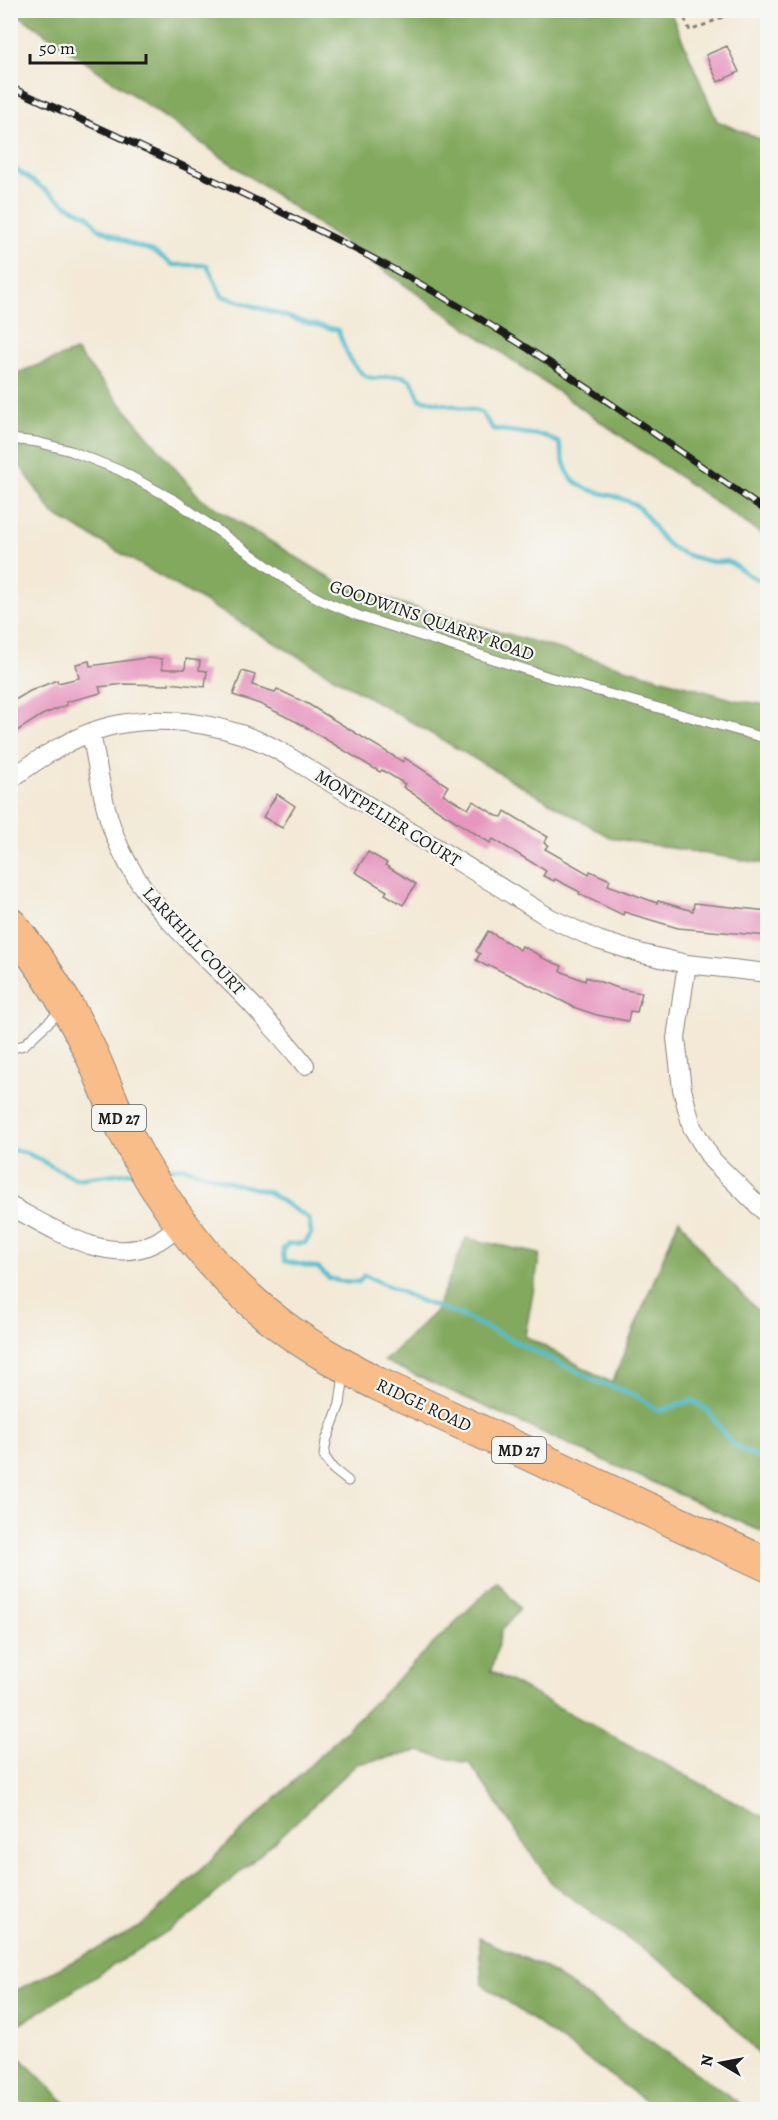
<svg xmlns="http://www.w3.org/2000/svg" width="778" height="2120" font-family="Alegreya,serif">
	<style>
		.forest { fill: #83a95f; stroke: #50623e; stroke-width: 1.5 }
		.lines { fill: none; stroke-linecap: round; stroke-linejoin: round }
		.stream { stroke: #52becc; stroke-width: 4.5 }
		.building { fill: #e796bf }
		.lane-casing { stroke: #888279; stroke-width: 11 }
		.street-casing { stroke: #888279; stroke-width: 20 }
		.highway-casing { stroke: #888279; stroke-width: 35 }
		.path { stroke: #888279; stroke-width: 3; stroke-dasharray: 4.5 4.5; stroke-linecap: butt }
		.lane { stroke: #fff; stroke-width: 9 }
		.street { stroke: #fff; stroke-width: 18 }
		.highway { stroke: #f8bd89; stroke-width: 33 }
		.rail-casing { stroke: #1c1c1c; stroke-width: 7 }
		.rail { stroke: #f6f6f2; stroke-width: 4.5; stroke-dasharray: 14; stroke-linecap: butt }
		.labels { text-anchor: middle; stroke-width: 4.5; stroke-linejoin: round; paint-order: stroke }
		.shield { fill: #f6f6f2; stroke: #5d5d5c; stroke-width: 1.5 }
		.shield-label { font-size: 16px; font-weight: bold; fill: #1c1c1c }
		.street-label { font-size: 18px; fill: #1c1c1c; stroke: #f6f6f2 }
	</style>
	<rect width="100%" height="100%" fill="#f6f6f2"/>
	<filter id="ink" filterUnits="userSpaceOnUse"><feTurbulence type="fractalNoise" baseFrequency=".0167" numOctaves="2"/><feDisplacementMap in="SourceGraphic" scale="12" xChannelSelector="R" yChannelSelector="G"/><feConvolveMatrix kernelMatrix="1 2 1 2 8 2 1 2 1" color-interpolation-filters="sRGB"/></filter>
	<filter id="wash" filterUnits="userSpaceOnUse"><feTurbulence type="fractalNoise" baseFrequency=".008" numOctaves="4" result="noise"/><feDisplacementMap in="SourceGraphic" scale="24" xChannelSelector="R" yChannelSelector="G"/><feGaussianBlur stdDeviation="1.35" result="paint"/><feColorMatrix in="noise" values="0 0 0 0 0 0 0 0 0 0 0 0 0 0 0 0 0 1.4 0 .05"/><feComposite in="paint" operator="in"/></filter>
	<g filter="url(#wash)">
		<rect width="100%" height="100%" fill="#f3e9d6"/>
		<path class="forest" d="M11,10L670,11L717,121L767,142V538Z
			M76,351L201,499L345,587L735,700L767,705V864L611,838L53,514L11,452V375Z
			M679,1219L712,1264L767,1320V1534L384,1361L435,1312L466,1238L540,1254L525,1336L612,1383Z
			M497,1581L520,1609L502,1630L491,1671L767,1819V2063L699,1989L552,1884L470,1764L419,1751L357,1764L282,1835L187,1919L11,2030V1993L140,1927L289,1786Z
			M479,1938L544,1967L748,2109H657L482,1984Z
			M10,2049H11L72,2109H32L11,2095Z"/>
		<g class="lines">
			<path class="stream" d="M10,163L14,168L70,207L89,216L98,228L131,244L153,251L173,265H207L222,296L307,323L338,330C344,346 349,363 363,374C377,386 398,367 412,382C415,386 417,394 420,399L481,412L493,429L545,436L559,443C562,454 565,473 574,481C592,496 620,493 638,507C651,518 657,537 671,547C683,555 713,565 727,561C742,568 751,580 768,582
				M10,1149L25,1152L76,1179L132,1172
				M164,1169L184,1167L229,1182L268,1192L309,1219L311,1234L305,1243L288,1244L283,1249L284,1261L318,1268L329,1278L339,1281L359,1282L364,1275L423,1302L460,1315L594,1380L637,1396L659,1411L693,1400L708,1411L731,1443L768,1464"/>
		</g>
		<g id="blocks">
			<path class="building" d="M727,46L739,72L718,82L706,55Z
				M145,658L162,659V669H185L186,659L200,661L199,670L207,671L205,687L169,683V685L125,684L99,687L101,693L66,702L67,705L42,715L17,731L10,720V703L30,691L57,680L58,683L79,678L76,664L89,661L90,666Z
				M242,671L255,675L252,685L275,692L277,689L308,704L403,762L405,758L448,786L443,794L468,809L473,801L497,816L502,817L505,811L548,837L544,843L548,845L545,849L589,874L590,871L610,880L608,885L657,903L658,901L693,911L694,903L768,911V936L678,928L624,912L623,915L579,894L580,892L555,879L554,881L543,876L546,871L523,857L493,839L490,843L441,812L403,787L405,784L382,770L380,772L297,722L260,704L233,695Z
				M277,794L295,806L282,828L263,817Z
				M368,852L387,863L385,865L416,884L403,905L385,894L387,891L355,872Z
				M488,931L520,950L522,946L541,956L540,957L562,966L560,971L585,981L586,977L621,989L642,993L637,1012L630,1011L628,1021L597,1015L576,1008L489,965L488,967L476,960L480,954L476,951Z"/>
		</g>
	</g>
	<g filter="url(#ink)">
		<use href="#blocks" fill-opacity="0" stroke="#888279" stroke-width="1.5"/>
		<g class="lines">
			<defs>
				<path id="lane" d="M10,439L37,442L71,451L119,470L176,501L297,587L321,600L359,616L549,677L768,739
					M10,1049L24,1045L63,1009
					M344,1374L340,1404L326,1441L324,1456L333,1469L348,1481"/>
				<path id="street" d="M91,733C99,771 103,812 120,848C144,901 188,940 229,981C256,1008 281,1035 305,1065
					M10,780C37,759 77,734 111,726C159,715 214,722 259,741C270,745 281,752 291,758L550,918L598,940L643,954L687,964L768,973
					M687,964L676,1038L682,1089L692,1127L712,1160L768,1215
					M10,1206C51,1227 107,1267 154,1243C164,1239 172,1230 181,1224"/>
				<path id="highway" d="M10,924C43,964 70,1008 92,1055C103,1080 113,1106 124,1130C161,1204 213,1274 279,1324C309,1347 342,1365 376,1383L768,1565"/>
			</defs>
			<use href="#lane" class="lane-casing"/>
			<use href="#street" class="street-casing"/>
			<use href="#highway" class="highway-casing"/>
			<path class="path" d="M681,10L690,31L739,10"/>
			<use href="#lane" class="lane"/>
			<use href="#street" class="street"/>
			<use href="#highway" class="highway"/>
			<defs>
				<path id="rail" d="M10,87C146,150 285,209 415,281C538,349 652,433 768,512"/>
			</defs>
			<use href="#rail" class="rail-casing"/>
			<use href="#rail" class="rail"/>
		</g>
	</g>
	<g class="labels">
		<g class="shield">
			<rect x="92" y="1105" width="54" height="26" rx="4.5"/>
			<rect x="492" y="1437" width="54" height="26" rx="4.5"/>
		</g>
		<g class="shield-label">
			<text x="119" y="1124">MD 27</text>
			<text x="519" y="1456">MD 27</text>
		</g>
		<g class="street-label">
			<text transform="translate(432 620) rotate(19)" y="6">GOODWINS QUARRY ROAD</text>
			<text transform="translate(388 818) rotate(32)" y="6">MONTPELIER COURT</text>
			<text transform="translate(194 941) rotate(47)" y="6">LARKHILL COURT</text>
			<text transform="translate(424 1405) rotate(25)" y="6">RIDGE ROAD</text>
		</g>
	</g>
	<rect width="778" height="2120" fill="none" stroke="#f6f6f2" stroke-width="36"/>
	<g transform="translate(721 2063) rotate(280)" stroke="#f6f6f2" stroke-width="4.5" paint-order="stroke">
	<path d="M0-4.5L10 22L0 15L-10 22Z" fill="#1c1c1c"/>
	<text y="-9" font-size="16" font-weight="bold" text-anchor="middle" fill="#1c1c1c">N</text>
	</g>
	<path d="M30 54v9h116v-9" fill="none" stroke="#1c1c1c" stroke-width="3"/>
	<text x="39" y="54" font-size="18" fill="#1c1c1c" stroke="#f6f6f2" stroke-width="4.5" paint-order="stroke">50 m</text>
</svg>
